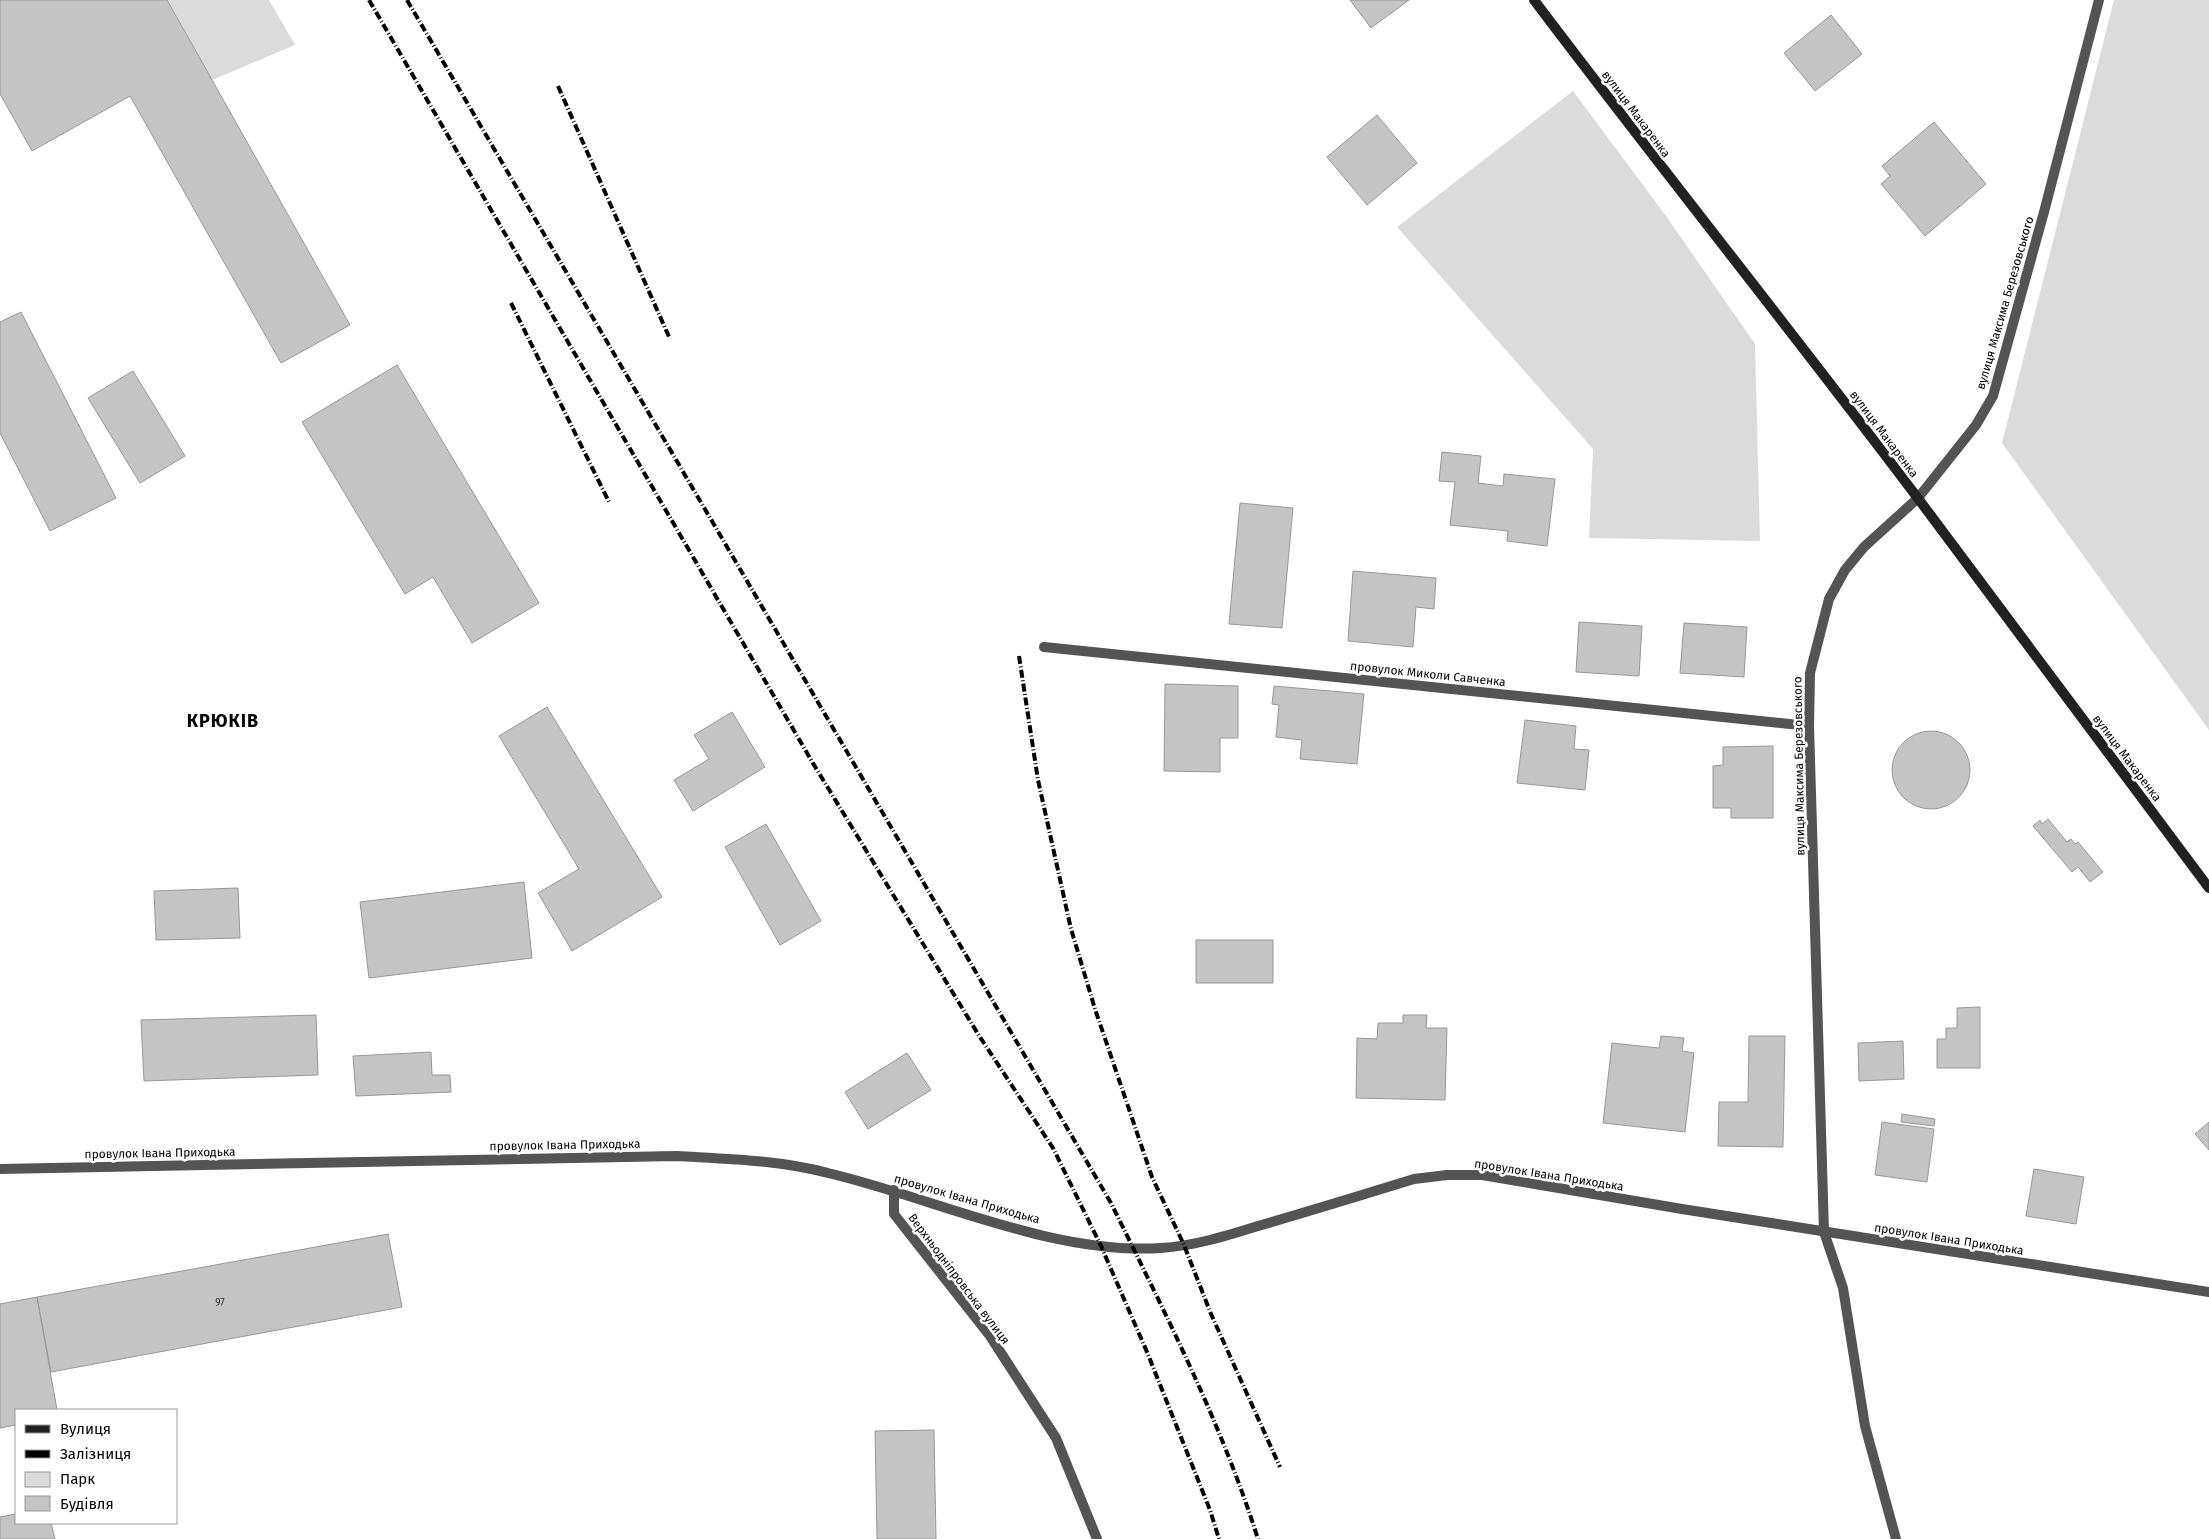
<svg xmlns="http://www.w3.org/2000/svg" width="2209" height="1539" font-family="'Fira Sans',sans-serif">
	<style>
		.green { fill: #dbdbdb }
		.building { fill: #c4c4c4; stroke: #989898 }
		.lines { fill: none; stroke-linecap: round; stroke-linejoin: round }
		.minor { stroke: #545454; stroke-width: 10 }
		.tertiary { stroke: #545454; stroke-width: 10 }
		.secondary { stroke: #212121; stroke-width: 10 }
		.rail { stroke: #000; stroke-width: 4; stroke-dasharray: 8 2.5 1 2.5; stroke-linecap: butt }
		.labels { text-anchor: middle; stroke-width: 5; stroke-linejoin: round; paint-order: stroke }
		.number-label { font-size: 10px; fill: #313131 }
		.street-label { font-size: 12px; fill: #000; stroke: #fff }
		.district-label { font-size: 18px; font-weight: bold; letter-spacing: 1px; fill: #000; stroke: #fff }
	</style>
	<rect width="100%" height="100%" fill="#fff"/>
	<path class="green" d="M167,0H269L295,45L212,80Z
		M2114,0H2209V730L2002,443Z
		M1573,91L1666,216L1755,344L1760,541L1589,538L1593,449L1397,227Z"/>
	<path class="building" d="M0,0H167L350,325L281,363L130,96L32,151L0,94Z
		M1350,0H1409L1371,28Z
		M1831,15L1862,54L1815,91L1784,53Z
		M1377,115L1417,163L1367,205L1327,157Z
		M1934,122L1986,184L1925,236L1881,184L1890,176L1882,166Z
		M21,312L116,498L50,531L0,433V322Z
		M397,365L539,603L472,643L433,577L405,594L302,422Z
		M133,371L185,456L140,483L88,398Z
		M1442,452L1481,456L1478,483L1503,486L1504,474L1555,479L1547,546L1507,541L1508,531L1450,525L1455,482L1439,481Z
		M1240,503L1293,508L1282,628L1229,624Z
		M1353,571L1436,578L1434,609L1416,607L1413,647L1348,641Z
		M1579,622L1642,626L1639,676L1576,672Z
		M1684,623L1747,627L1744,677L1680,673Z
		M1165,684L1238,686V738H1220V772L1164,771Z
		M1274,686L1364,694L1357,764L1300,759L1302,740L1276,737L1279,705L1272,704Z
		M547,707L662,897L572,951L538,893L579,869L499,736Z
		M732,712L765,767L693,811L674,780L709,759L694,735Z
		M1525,720L1576,726L1574,749L1589,750L1585,790L1517,783Z
		M1892 770a39 39 0 1 1 78 0a39 39 0 1 1-78 0Z
		M1773,746V818H1731V808H1713V766L1723,765V747Z
		M2048,819L2067,842L2071,839L2075,844L2078,842L2103,872L2090,882L2078,867L2072,872L2033,826L2040,820L2042,824Z
		M766,824L821,921L780,945L725,847Z
		M524,882L532,958L369,978L360,902Z
		M238,888L240,938L156,940L154,891Z
		M1196,940H1273V983H1196Z
		M1980,1007V1068H1937V1039H1946V1028H1957V1008Z
		M316,1015L318,1075L144,1081L141,1020Z
		M1403,1015H1427L1426,1028H1447L1445,1100L1356,1098L1357,1038L1377,1039L1378,1023H1403Z
		M1661,1036L1684,1038L1682,1051L1694,1053L1685,1132L1603,1123L1612,1043L1659,1048Z
		M1749,1036H1785L1783,1147L1718,1146L1719,1102H1748Z
		M1903,1041L1904,1079L1859,1081L1858,1043Z
		M431,1052L432,1075H450L451,1092L356,1096L353,1056Z
		M907,1053L931,1090L868,1129L845,1092Z
		M1902,1114L1935,1119L1934,1126L1901,1122Z
		M1882,1122L1934,1129L1927,1182L1875,1175Z
		M2209,1122V1150L2195,1134Z
		M2034,1169L2084,1177L2076,1224L2026,1216Z
		M388,1234L402,1307L51,1372L37,1297Z
		M37,1297L57,1410H16V1425L0,1428V1304Z
		M934,1430L936,1539H877L875,1431Z
		M16,1514V1523H51L55,1539H0V1517Z"/>
	<g class="lines">
		<path class="minor" d="M1044,647L1809,726
			M894,1190V1214L990,1336L1056,1438L1097,1539
			M1896,1539L1865,1426L1843,1288L1824,1232L1809,726L1810,673L1829,599L1845,570L1864,547L1918,498L1976,425L1993,396L2044,212L2099,0"/>
		<path class="tertiary" d="M0,1169L677,1156C728,1159 779,1160 828,1173C934,1198 1052,1255 1161,1248C1194,1246 1226,1236 1258,1226C1310,1211 1362,1195 1414,1179L1447,1175H1482L1682,1209L2209,1292"/>
		<path class="secondary" d="M1534,0C1660,167 1791,330 1917,497C2015,627 2111,758 2209,888"/>
		<path class="rail" d="M369,0L814,765L978,1034L1053,1148L1101,1246L1147,1352L1210,1510L1219,1539
			M407,0L1111,1203C1165,1313 1221,1422 1258,1539
			M558,86L670,339
			M511,303L609,502
			M1019,656L1038,780L1071,929L1095,1009L1152,1177L1184,1245L1211,1314L1280,1467"/>
	</g>
	<g class="labels">
		<g class="number-label">
			<text x="220" y="1306">97</text>
		</g>
		<g class="street-label">
			<text transform="translate(1636 114) rotate(53)" y="4">вулиця Макаренка</text>
			<text transform="translate(2005 303) rotate(-74)" y="4">вулиця Максима Березовського</text>
			<text transform="translate(1884 434) rotate(53)" y="4">вулиця Макаренка</text>
			<text transform="translate(1428 674) rotate(6)" y="4">провулок Миколи Савченка</text>
			<text transform="translate(2127 758) rotate(53)" y="4">вулиця Макаренка</text>
			<text transform="translate(1799 766) rotate(-91)" y="4">вулиця Максима Березовського</text>
			<text transform="translate(565 1145) rotate(-1)" y="4">провулок Івана Приходька</text>
			<text transform="translate(160 1153) rotate(-1)" y="4">провулок Івана Приходька</text>
			<text transform="translate(1549 1175) rotate(9)" y="4">провулок Івана Приходька</text>
			<text transform="translate(967 1199) rotate(16)" y="4">провулок Івана Приходька</text>
			<text transform="translate(1949 1239) rotate(9)" y="4">провулок Івана Приходька</text>
			<text transform="translate(959 1279) rotate(53)" y="4">Верхньодніпровська вулиця</text>
		</g>
		<g class="district-label">
			<text x="223" y="727">КРЮКІВ</text>
		</g>
	</g>
	<rect x="15" y="1409" width="162" height="115" fill="#ffffff" stroke="#999999"/>
	<rect x="25" y="1425" width="25" height="8" fill="#212121" stroke="#999999"/>
	<text x="60" y="1434" font-size="15" fill="#000000">Вулиця</text>
	<rect x="25" y="1450" width="25" height="8" fill="#000000" stroke="#999999"/>
	<text x="60" y="1459" font-size="15" fill="#000000">Залізниця</text>
	<rect x="25" y="1472" width="25" height="15" fill="#dbdbdb" stroke="#999999"/>
	<text x="60" y="1484" font-size="15" fill="#000000">Парк</text>
	<rect x="25" y="1496" width="25" height="15" fill="#c4c4c4" stroke="#999999"/>
	<text x="60" y="1509" font-size="15" fill="#000000">Будівля</text>
</svg>
